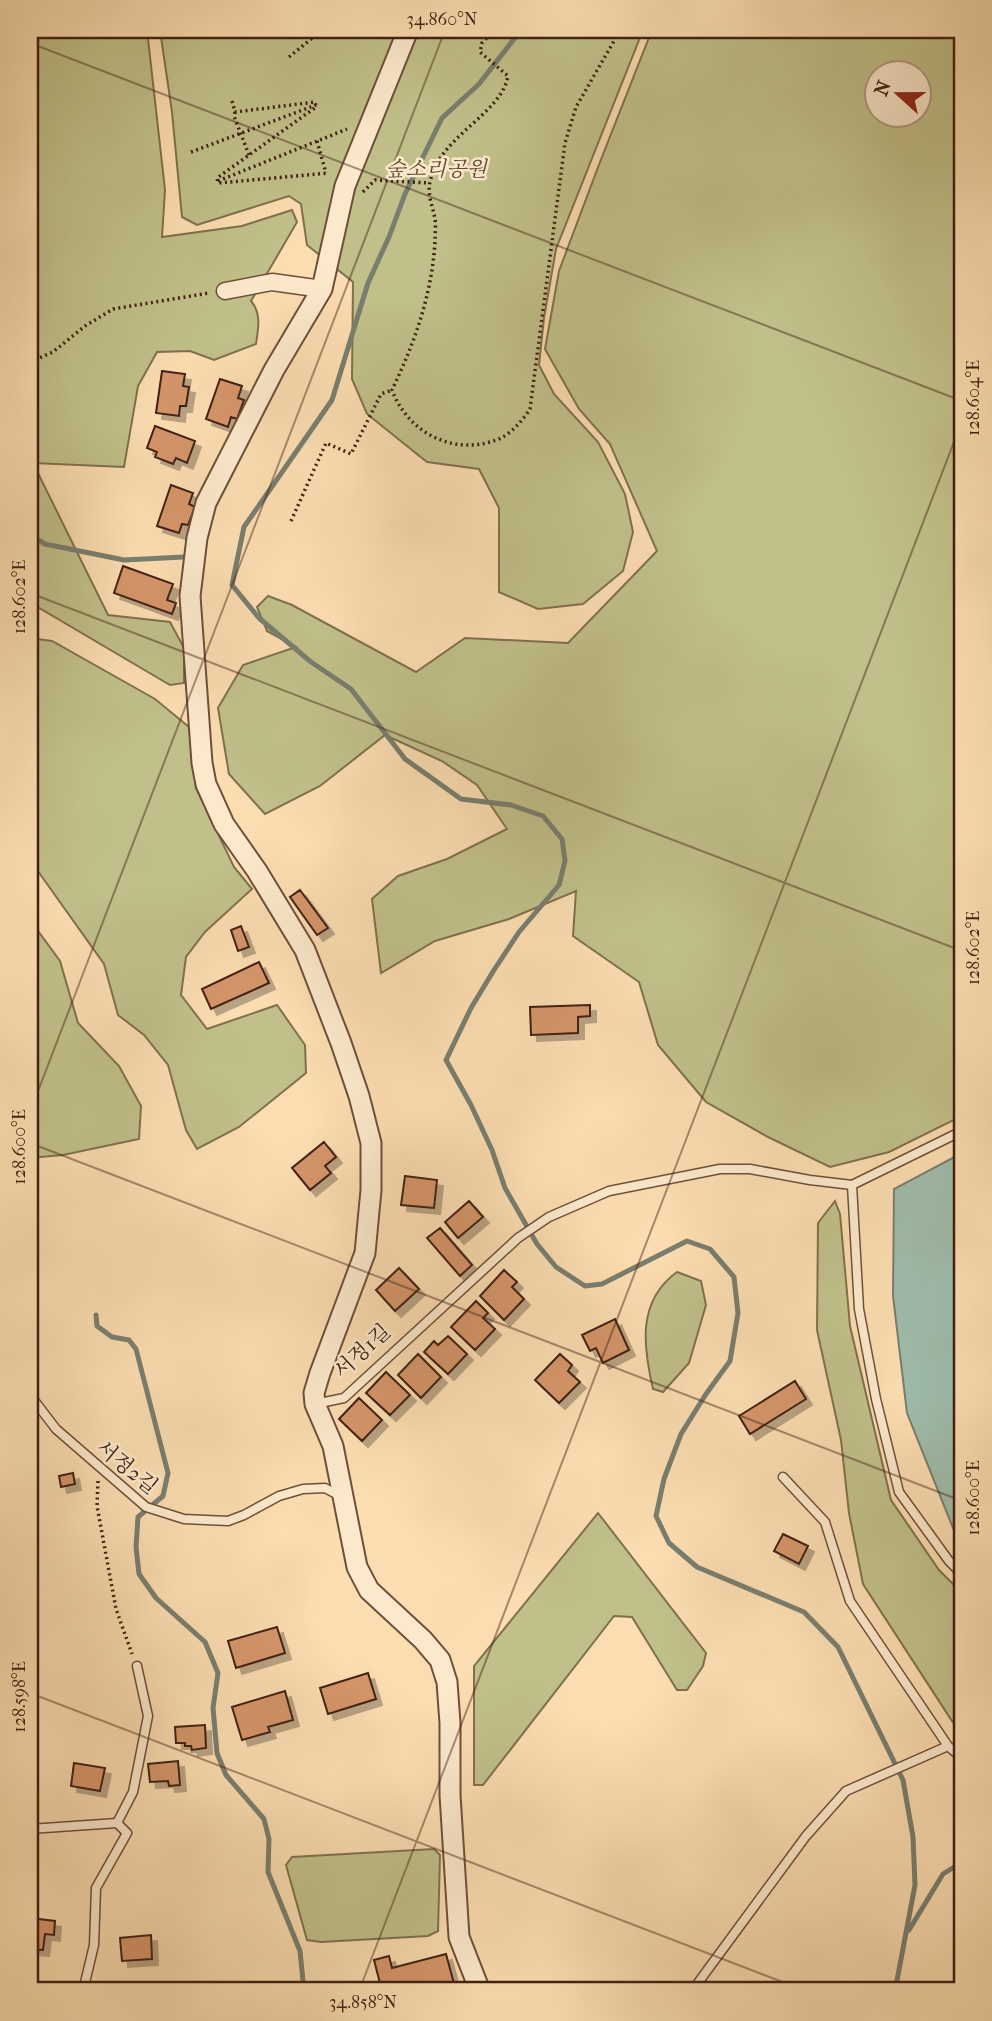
<svg xmlns="http://www.w3.org/2000/svg" width="992" height="2021" font-family="'IM FELL French Canon','Noto Serif KR',serif">
	<style>
		.green { fill: #c1c08a; stroke: #80704e; stroke-width: 2; fill-rule: evenodd }
		.water { fill: #9fbcab; stroke: #797e6e; stroke-width: 2 }
		.lines { fill: none; stroke-linecap: round; stroke-linejoin: round }
		.stream { stroke: #797e6e; stroke-width: 5 }
		.building { fill: #d5956b; stroke: #402013; stroke-width: 2; filter: url(#shadow) }
		.service-casing { stroke: #6f4f3a; stroke-width: 11 }
		.minor-casing { stroke: #6f4f3a; stroke-width: 19 }
		.tertiary-casing { stroke: #6f4f3a; stroke-width: 23 }
		.path { stroke: #402013; stroke-width: 3.5; stroke-dasharray: 2 3.5; stroke-linecap: butt }
		.service { stroke: #fce9cc; stroke-width: 8 }
		.minor { stroke: #fce9cc; stroke-width: 16 }
		.tertiary { stroke: #fce9cc; stroke-width: 19 }
		.ticks { fill: none; stroke: #402013; stroke-width: 2; stroke-opacity: 0.45 }
		.labels { text-anchor: middle; stroke-width: 5; stroke-linejoin: round; paint-order: stroke }
		.park-label { font-size: 21px; font-style: italic; fill: #604831; stroke: #fce9cc }
		.street-label { font-size: 21px; fill: #402013; stroke: #fce9cc }
		.neatline { fill: none; stroke: #402013; stroke-width: 2.5 }
		.ticks-label { font-size: 18px; text-anchor: middle; fill: #402013 }
	</style>
	<defs>
		<filter id="shadow"><feDropShadow dx="6" dy="6" stdDeviation="0" flood-color="#0004"/></filter>
	</defs>
	<rect width="100%" height="100%" fill="#fbddb1"/>
	<filter id="stains"><feTurbulence type="fractalNoise" baseFrequency=".00286" numOctaves="4"/><feColorMatrix values="0 0 0 0 .2 0 0 0 0 .09 0 0 0 0 .02 0 0 0 .5 -.17"/></filter>
	<radialGradient id="worn" r=".72"><stop offset=".6" stop-color="#630" stop-opacity="0"/><stop offset="1" stop-color="#630" stop-opacity=".3"/></radialGradient>
	<path class="green" d="M30,30H147L165,190L162,237L242,226L292,210L297,222L251,301C262,314 258,329 256,344L214,360L190,351L157,352L138,386L124,467L33,463L108,615L170,622L184,648V683L170,685L34,605H30Z
		M160,30H643L556,249L544,318L539,365L554,394L598,442L625,494L633,532L623,571L583,604L538,609L499,592V508L479,469L427,462L367,414L352,379L353,282L307,245L301,204L289,196L197,225L182,217L172,112Z
		M652,30H962V1116L889,1152L830,1167L768,1137L706,1102L658,1045L639,982L573,936L576,891L509,919L435,941L381,973L372,899L398,876L447,859L507,829L477,785L442,761L385,735L320,786L265,814L229,774L218,708L243,665L296,647L267,631L257,607L268,596L292,605L416,672L465,638L568,643L657,551L610,444L579,409L545,349L559,271L600,162ZM876,74H918V116H876Z
		M30,638L52,641L155,699L189,727L196,788L234,867L252,889L205,932L186,957L181,995L207,1029L277,1005L305,1045L306,1073L239,1127L197,1149L186,1130L168,1065L144,1035L118,1015L104,964L30,860Z
		M30,920L60,961L78,1023L119,1066L141,1106L139,1139L63,1155L30,1158Z
		M835,1201L840,1214L850,1326L891,1500L939,1570L962,1593V1731L952,1721L863,1584L849,1513L841,1440L817,1330L818,1223Z
		M677,1272L701,1281L706,1305L689,1363L663,1392L653,1389C643,1346 637,1301 677,1272Z
		M598,1513L706,1653L703,1666L687,1690H677L632,1617L614,1616L483,1785H474V1666Z
		M434,1849L440,1855L438,1931L428,1936L321,1942L307,1940L286,1865L292,1857Z"/>
	<path class="water" d="M962,1153V1540L955,1533L907,1413L893,1296L894,1189Z"/>
	<g class="lines">
		<path class="stream" d="M521,30L479,84L442,118L405,194L389,237L368,283L332,400L244,527L232,585L259,618L311,662L351,689L405,759L461,799L511,805L543,816L562,839L565,861L559,885L519,932L494,970L471,1008L446,1060L471,1105L492,1150L505,1188L537,1244L556,1267L585,1286L602,1284L687,1241L710,1249L734,1277L738,1313L730,1361L706,1394L681,1434L664,1479L656,1516L669,1543L697,1567L804,1612L838,1647L903,1780L913,1837L915,1885L895,1991
			M30,535L45,544L124,560L184,557
			M96,1315L97,1326L112,1337L129,1340L136,1349L168,1473L163,1496L138,1517L136,1547L139,1574L156,1598L205,1642L218,1673L213,1708L217,1753L226,1775L264,1819L269,1839L268,1872L300,1951L304,1991
			M909,1930L943,1874L962,1862"/>
	</g>
	<path class="building" d="M162,371L185,374L183,386L189,387L186,406H180L179,416L156,413Z
		M220,379L242,386L238,398L244,400L237,419L231,417L228,427L206,419Z
		M155,426L195,441L187,463L176,458L173,464L155,457L157,452L147,448Z
		M171,485L193,493L189,504L195,507L188,525L182,524L179,533L157,526Z
		M123,566L173,584L167,600L176,603L172,614L114,593Z
		M300,890L328,928L317,935L290,897Z
		M241,926L249,947L238,951L231,930Z
		M259,962L269,983L211,1009L202,989Z
		M590,1005V1016L578,1017V1033L531,1035L530,1007Z
		M324,1142L336,1157L325,1166L331,1173L310,1190L292,1168Z
		M405,1176L437,1180L434,1208L401,1205Z
		M469,1201L483,1217L458,1238L445,1222Z
		M440,1228L472,1265L460,1276L427,1238Z
		M399,1268L419,1289L395,1311L376,1290Z
		M504,1270L517,1282L512,1287L524,1299L504,1320L480,1296Z
		M476,1301L488,1313L483,1318L495,1329L475,1350L451,1327Z
		M615,1319L629,1350L603,1363L596,1348L590,1351L582,1335Z
		M448,1336L467,1354L448,1374L424,1352L434,1341L438,1345Z
		M418,1354L441,1377L421,1398L398,1375Z
		M560,1354L572,1365L568,1371L580,1382L559,1403L535,1380Z
		M386,1372L410,1395L390,1415L366,1393Z
		M795,1381L806,1399L750,1434L739,1416Z
		M359,1398L382,1420L362,1441L339,1419Z
		M73,1473L75,1484L61,1487L59,1476Z
		M783,1534L808,1546L799,1564L774,1551Z
		M277,1627L285,1653L236,1668L228,1641Z
		M368,1673L376,1699L328,1714L320,1688Z
		M285,1691L293,1720L268,1727L270,1732L242,1740L232,1707Z
		M205,1725L206,1748L192,1750L191,1746H185V1743H176L175,1727Z
		M178,1761L180,1785L169,1786L168,1781L150,1782L148,1764Z
		M74,1763L105,1768L100,1791L71,1786Z
		M30,1918L55,1921L54,1935L45,1934L43,1950L30,1949Z
		M151,1935L152,1959L122,1961L120,1938Z
		M446,1954L456,1991H382L374,1960L389,1956L392,1968Z
		M30,1982L57,1984L56,1991H30Z"/>
	<g class="lines">
		<defs>
			<path id="service" d="M852,1185L859,1309L876,1399L899,1492L949,1561L962,1574
				M30,1395L56,1429L146,1507L184,1519L228,1521L244,1515L279,1496L303,1489L325,1488L340,1496
				M315,1404L344,1398L518,1238L549,1217L609,1191L720,1169H750L810,1180L852,1185L962,1131
				M783,1477L825,1522L850,1601L948,1746L962,1758
				M117,1823L133,1792L148,1716L137,1666
				M30,1829L117,1823L127,1833L96,1888L94,1945L83,1991
				M692,1991L806,1836L846,1791L948,1746
				M960,1991L962,1983"/>
			<path id="minor" d="M225,291L272,282L322,289"/>
			<path id="tertiary" d="M408,30L345,186L322,289L274,370L206,503L197,538L190,596L202,763L206,784L224,824L257,871L305,950L341,1043L359,1096L371,1143V1190L365,1253L320,1373L314,1393L315,1404L333,1446L357,1567L369,1590L423,1640L440,1660L447,1682L450,1723V1795L459,1937L480,1991"/>
		</defs>
		<use href="#service" class="service-casing"/>
		<use href="#minor" class="minor-casing"/>
		<use href="#tertiary" class="tertiary-casing"/>
		<path class="path" d="M494,30L482,43L480,52L508,76C501,115 440,135 430,182C427,195 433,207 435,219C436,226 435,234 435,241C432,294 415,342 392,390C408,433 454,457 499,439C512,433 522,421 530,409L565,143L576,107L614,41L616,30
			M30,57L42,32L46,30
			M289,57L322,30
			M232,101L235,112L315,102L316,107L217,178L218,183L329,173
			M235,112L234,116L249,155
			M317,141L326,173
			M191,152L316,105
			M218,181L347,129
			M363,192L375,180L429,183
			M30,362L53,352L85,326L113,309L209,293
			M291,521L326,443L351,454L381,394L392,390
			M98,1481L97,1506L116,1609L132,1654"/>
		<use href="#service" class="service"/>
		<use href="#minor" class="minor"/>
		<use href="#tertiary" class="tertiary"/>
	</g>
	<path class="ticks" d="M30,43L962,401M30,593L962,951M30,1112L445,30M30,1143L962,1501M30,1693L806,1991M359,1991L962,421"/>
	<g class="labels">
		<g class="park-label">
			<text x="436" y="176">숲소리공원</text>
		</g>
		<g class="street-label">
			<text transform="translate(362 1351) rotate(-43)" y="7">서정1길</text>
			<text transform="translate(127 1467) rotate(39)" y="7">서정2길</text>
		</g>
	</g>
	<rect width="992" height="2021" fill="none" stroke="#fbddb1" stroke-width="77"/>
	<g transform="translate(898 94) rotate(291)"><circle r="33" fill="#fce9cc" stroke="#b19982" stroke-width="2"/>
	<path d="M0-5L12 26L0 18L-12 26Z" fill="#8f2418"/>
	<text y="-10" font-size="19" font-weight="bold" text-anchor="middle" fill="#402013">N</text>
	</g>
	<rect x="38" y="38" width="916" height="1944" class="neatline"/>
	<g class="ticks-label">
		<text x="442" y="25">34.860°N</text>
		<text transform="translate(973 398) rotate(-90)" y="6">128.604°E</text>
		<text transform="translate(19 597) rotate(-90)" y="6">128.602°E</text>
		<text transform="translate(973 948) rotate(-90)" y="6">128.602°E</text>
		<text transform="translate(19 1147) rotate(-90)" y="6">128.600°E</text>
		<text transform="translate(973 1498) rotate(-90)" y="6">128.600°E</text>
		<text transform="translate(19 1697) rotate(-90)" y="6">128.598°E</text>
		<text x="363" y="2008">34.858°N</text>
	</g>
	<rect width="100%" height="100%" filter="url(#stains)"/>
	<rect width="100%" height="100%" fill="url(#worn)"/>
</svg>
